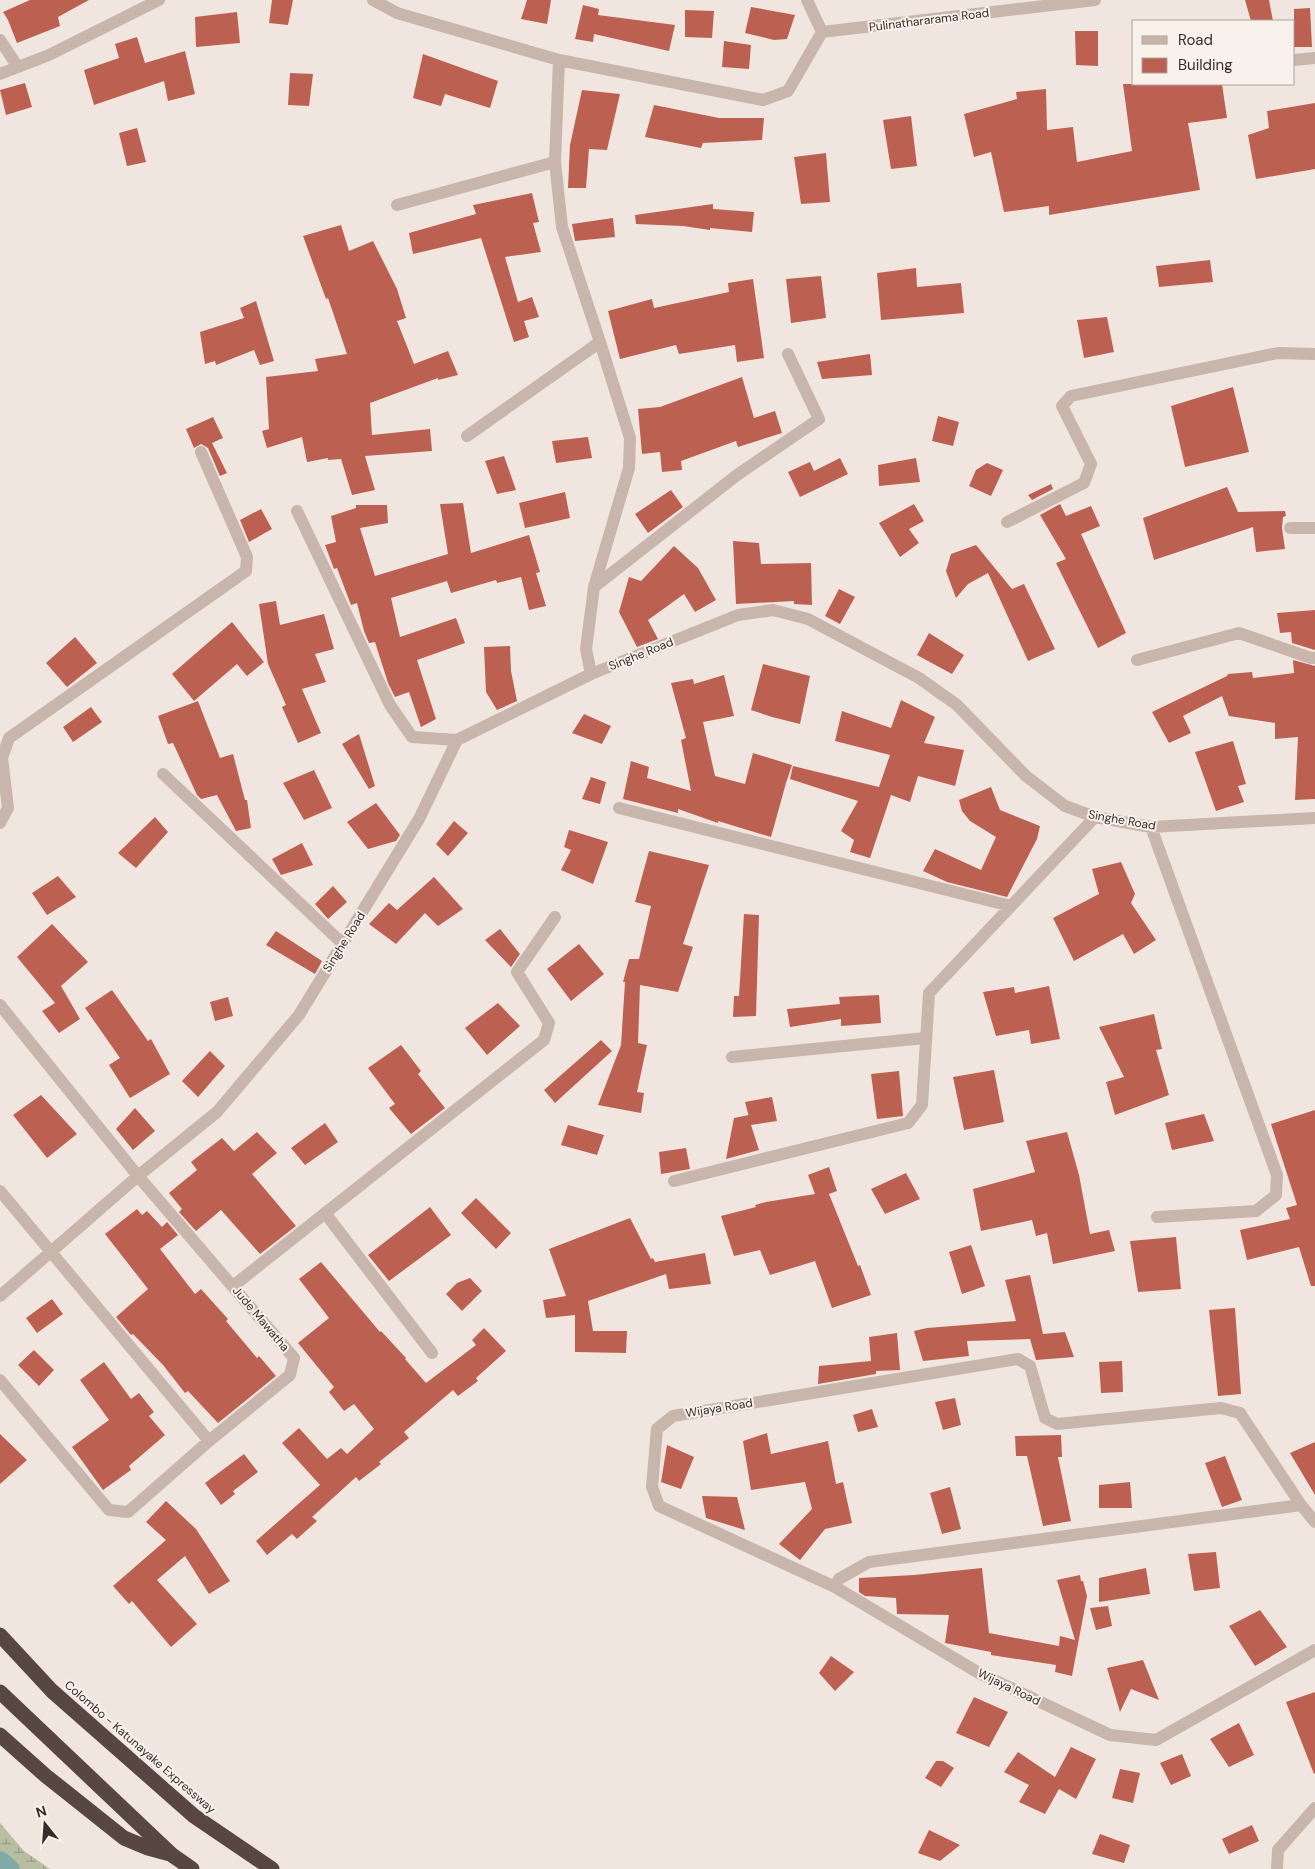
<svg xmlns="http://www.w3.org/2000/svg" width="1315" height="1869" font-family="'DM Sans',sans-serif">
	<style>
		.wetland { fill: url(#wetland-marsh) }
		.lines { fill: none; stroke-linecap: round; stroke-linejoin: round }
		.canal { stroke: #80aba8; stroke-width: 22 }
		.building { fill: #bc6052 }
		.service { stroke: #c8b5ac; stroke-width: 12 }
		.minor { stroke: #c8b5ac; stroke-width: 12 }
		.motorway { stroke: #574642; stroke-width: 15 }
		.labels { text-anchor: middle; stroke-width: 4; stroke-linejoin: round; paint-order: stroke }
		.street-label { font-size: 12px; fill: #372d2a; stroke: #f9f1eb }
	</style>
	<defs>
		<pattern id="wetland-marsh" width="20" height="14" patternUnits="userSpaceOnUse" patternTransform="scale(1.25)"><rect width="20" height="14" fill="#b8bfa0"/><path d="M1 5h8M5 5V1M11 12h8M15 12V8" fill="none" stroke="#969c83"/></pattern>
	</defs>
	<rect width="100%" height="100%" fill="#f1e6df"/>
	<path class="wetland" d="M0,1823L24,1851L50,1869H0Z"/>
	<g class="lines">
		<path class="canal" d="M0,1862L8,1869"/>
	</g>
	<path class="building" d="M30,0H89L58,17L60,26L17,43L8,20L3,12Z
		M272,0H293L288,25L269,23Z
		M527,0H551L547,24L521,19Z
		M1245,0H1269L1273,21H1251Z
		M583,5L599,9L598,15L675,25L669,51L594,34L593,42L575,39Z
		M751,7L795,15L787,39L774,40L745,33Z
		M1310,8L1312,47H1294V9Z
		M685,10L714,11L712,38L685,37Z
		M237,12L240,43L196,47L195,17Z
		M1075,31H1098V66L1076,65Z
		M137,37L145,63L185,51L195,94L168,101L164,81L94,105L84,70L119,58L115,44Z
		M724,41L751,45L749,69L722,67Z
		M423,54L498,81L490,108L445,94L441,106L413,98Z
		M290,73L313,74L309,106L288,105Z
		M25,83L32,107L6,115L0,90Z
		M1123,84H1222L1227,118L1188,123L1200,190L1049,215V206L1004,212L991,152L974,157L964,114L1017,99L1016,92L1046,89L1047,130L1073,127L1077,162L1132,151Z
		M582,90L620,94L607,150L589,149L586,188H568L570,145Z
		M1315,103V169L1256,179L1248,135L1269,128L1267,111Z
		M654,105L719,118H764L762,140L703,143L701,148L645,137Z
		M911,116L917,166L891,169L883,120Z
		M137,128L146,162L127,166L119,133Z
		M826,153L830,202L801,204L794,157Z
		M532,193L539,222L533,223L541,252L505,257L518,302L532,297L539,317L524,321L529,337L514,342L481,238L413,254L409,233L476,214L473,205Z
		M713,204V209L754,212L752,232L710,228V230L683,226L636,224L635,215Z
		M613,218L615,237L575,241L572,224Z
		M341,225L349,251L373,241L397,289L406,318L397,321L414,364L448,351L458,375L438,380V378L370,403L372,435L430,429L432,451L365,456L375,490L352,495L341,459L328,460V458L307,462L302,437L267,448L262,431L269,429L266,377L318,371L315,359L347,354L328,298L326,299L303,236Z
		M1210,260L1213,282L1159,287L1156,266Z
		M916,268L917,287L961,283L964,313L881,320L877,273Z
		M821,276L826,318L791,323L786,279Z
		M753,279L764,358L737,362L735,345L679,354L676,345L620,359L608,311L652,299L654,308L729,292L728,283Z
		M256,301L274,361L260,365L254,350L216,365L215,361L205,364L200,332L244,318L240,308Z
		M1107,317L1114,352L1084,358L1077,320Z
		M870,354L872,375L822,379L817,362Z
		M742,377L754,418L775,411L782,433L738,447L736,441L681,461L682,470L662,472L660,452L642,454L638,409L660,407Z
		M1233,387L1249,452L1185,467L1171,406Z
		M938,416L959,422L953,446L932,441Z
		M213,417L223,438L212,443L227,473L220,476L208,448L201,444L194,448L186,429Z
		M588,437L592,458L556,463L552,441Z
		M504,456L516,490L497,494L485,461Z
		M840,458L848,474L800,497L788,472L810,462L814,471Z
		M916,458L920,482L879,486L878,465Z
		M987,463L1003,470L991,496L969,486L976,470Z
		M1051,484L1053,489L1032,500L1028,495Z
		M1227,487L1238,512L1285,511L1286,516L1283,517L1282,528L1285,549L1256,552L1253,527L1154,560L1143,518Z
		M671,490L683,507L648,533L635,514Z
		M565,492L570,518L525,528L519,503Z
		M463,503L471,553L529,535L540,572L536,573L546,606L529,610L521,577L497,583L496,580L451,593L447,581L391,598L400,637L456,618L465,643L417,660L436,719L421,727L409,692L395,697L388,683L375,642L369,643L364,631L357,603L351,605L337,568L334,569L325,545L336,542L331,516L356,508V505H387L388,523L360,528L375,576L448,554L440,504Z
		M914,504L924,521L909,529L919,543L900,557L879,523Z
		M1060,504L1066,516L1091,506L1100,526L1081,534L1126,633L1098,648L1056,563L1066,559L1040,515Z
		M261,509L272,529L249,542L240,520Z
		M733,541L759,543L761,564L811,563L812,605L794,604V601L736,604Z
		M976,545L1012,589L1024,584L1055,649L1028,661L988,573L968,584L956,598L946,571L951,554Z
		M674,546L698,568L716,600L695,612L684,594L648,620L658,639L637,647L619,612L629,577L641,581Z
		M839,589L855,597L840,624L825,616Z
		M276,601L280,625L324,614L334,649L315,654L326,682L302,689L321,733L298,743L282,707L286,705L268,664L259,604Z
		M1315,610V650L1292,643L1291,632L1280,633L1277,613Z
		M232,622L264,662L247,676L237,664L194,701L172,674Z
		M929,633L964,655L952,674L917,655Z
		M75,637L97,663L67,687L46,663Z
		M510,646L511,671L517,701L497,710L486,692L484,647Z
		M1293,660L1315,666V799L1295,800L1298,737L1275,739V723L1229,716L1222,696L1183,716L1191,733L1169,743L1152,712L1227,676L1228,674L1252,672L1253,678L1294,673Z
		M763,664L810,676L800,724L772,717L751,710Z
		M724,675L734,716L703,722L715,776L745,784L753,753L792,765L786,783L771,837L718,821V823L678,809V813L623,799L631,761L649,767L647,778L691,791L681,740L686,738L671,683L693,679L694,684Z
		M901,700L935,717L924,743L964,750L955,786L918,776L910,802L891,795L870,858L850,852L854,840L841,831L858,801L790,779L793,766L879,787L890,755L835,741L842,711L891,728Z
		M198,701L220,758L233,754L245,800H247L251,828L236,831L217,795L201,799L197,795L173,743L168,744L158,716Z
		M91,707L102,722L73,742L63,727Z
		M584,714L611,726L602,744L572,733Z
		M359,734L375,786L369,789L342,744Z
		M1233,741L1246,784L1238,786L1244,802L1216,811L1195,752Z
		M314,770L332,808L304,820L283,783Z
		M591,777L606,782L600,804L582,799Z
		M991,787L1000,810L1040,826L1037,839L1007,897L947,882L923,871L935,849L981,870L996,837L970,821L962,811L959,800Z
		M376,803L400,835L396,841L368,849L347,822Z
		M155,817L168,832L136,868L118,853Z
		M454,821L468,833L448,856L436,844Z
		M569,830L608,842L593,884L561,870L571,850L564,847Z
		M302,843L313,865L281,875L272,859Z
		M649,851L709,865L683,944L693,947L678,992L640,985L638,1043L647,1045L637,1092L644,1093L641,1113L598,1105L621,1045L625,982H623L629,959H639L651,906L635,902Z
		M1121,862L1135,894L1131,903L1156,940L1134,954L1123,934L1074,961L1053,918L1099,894L1092,869Z
		M58,876L76,897L47,915L32,893Z
		M434,877L463,909L438,926L425,913L396,944L369,924L389,903L397,910Z
		M333,886L347,902L328,919L315,904Z
		M744,914L759,915L756,1016L733,1017L734,996H739Z
		M52,924L88,962L61,986L80,1019L59,1033L42,1011L55,1003L17,957Z
		M500,929L520,954L511,967L485,940Z
		M276,931L322,961L315,974L266,945Z
		M579,944L604,974L571,1001L547,969Z
		M1049,986L1060,1039L1031,1044L1029,1030L996,1036L983,992L1014,987L1015,993Z
		M112,990L148,1041L151,1039L170,1074L130,1098L109,1065L120,1058L85,1008Z
		M879,995L881,1023L841,1026V1019L790,1027L787,1009L840,1004L839,997Z
		M228,997L233,1016L215,1021L210,1002Z
		M498,1003L520,1026L487,1055L465,1028Z
		M1154,1014L1162,1049L1156,1050L1169,1095L1115,1115L1106,1082L1124,1077L1099,1027Z
		M601,1040L612,1051L555,1103L544,1090Z
		M401,1045L421,1071L418,1074L445,1108L411,1134L389,1108L395,1104L368,1068Z
		M210,1051L225,1066L198,1097L182,1081Z
		M994,1070L1004,1122L964,1130L953,1077Z
		M899,1071L903,1116L877,1119L871,1074Z
		M41,1095L77,1134L47,1158L13,1115Z
		M772,1097L777,1121L751,1125L759,1150L726,1159L734,1118L749,1115V1117L745,1102Z
		M135,1108L155,1131L133,1150L116,1129Z
		M1315,1110V1286H1311L1299,1247L1247,1260L1240,1230L1290,1219L1286,1208L1297,1205L1271,1124Z
		M1204,1114L1214,1141L1172,1150L1165,1123Z
		M325,1123L338,1142L305,1165L291,1148Z
		M568,1125L604,1135L597,1155L561,1145Z
		M257,1132L277,1153L252,1174L296,1226L260,1254L221,1210L196,1231L179,1212L182,1209L169,1193L197,1170L191,1162L222,1138L234,1151Z
		M1067,1132L1079,1175L1090,1234L1109,1230L1115,1251L1053,1264L1047,1233L1036,1236L1032,1220L981,1231L973,1189L1035,1172L1026,1141Z
		M686,1148L690,1169L661,1174L659,1152Z
		M829,1167L837,1191L829,1194L858,1266L860,1265L871,1295L832,1308L815,1261L770,1275L760,1250L734,1256L721,1216L756,1207L755,1205L766,1202L815,1194L808,1175Z
		M906,1173L920,1199L885,1214L871,1189Z
		M476,1198L511,1233L496,1249L461,1213Z
		M430,1207L451,1235L389,1281L368,1255Z
		M137,1209L142,1215L147,1211L162,1227L167,1222L178,1235L160,1249L195,1294L201,1289L228,1319L226,1321L257,1358L259,1356L276,1376L218,1423L188,1391L185,1393L163,1365L133,1334L131,1335L116,1317L148,1289L105,1234Z
		M630,1218L651,1259L653,1258L655,1262L705,1253L711,1284L669,1289L666,1274L588,1301L593,1331H627L626,1353L575,1352V1315L546,1318L543,1300L566,1296L549,1249Z
		M1176,1237L1181,1289L1138,1292L1130,1241Z
		M971,1245L985,1286L962,1294L949,1252Z
		M321,1262L380,1332L381,1331L406,1358L405,1359L426,1383L476,1345L472,1340L484,1328L506,1351L476,1378L478,1381L458,1396L453,1390L404,1432L409,1438L379,1462L381,1464L359,1481L356,1477L312,1517L317,1521L297,1539L292,1534L267,1555L256,1541L320,1485L282,1443L299,1428L327,1459L341,1448L347,1454L374,1429L354,1404L344,1411L329,1392L334,1387L298,1343L329,1318L299,1279Z
		M1030,1275L1043,1334L1065,1332L1074,1357L1036,1360L1030,1339L967,1341L969,1356L923,1361L914,1331L927,1328L1016,1321L1005,1280Z
		M470,1278L482,1291L462,1311L446,1294L457,1283Z
		M52,1299L63,1314L37,1333L26,1318Z
		M1235,1308L1241,1394L1218,1396L1209,1310Z
		M897,1333L900,1370L876,1371V1374L818,1384L819,1366L871,1361L869,1337Z
		M34,1350L54,1370L39,1386L18,1365Z
		M1122,1361L1123,1392L1101,1393L1099,1362Z
		M104,1362L131,1399L139,1393L154,1412L149,1416L165,1435L129,1466L131,1470L103,1490L72,1447L109,1420L80,1380Z
		M955,1398L961,1425L943,1430L935,1402Z
		M872,1409L878,1427L858,1432L853,1415Z
		M767,1433L771,1454L828,1441L836,1484L843,1482L852,1523L825,1529L800,1560L779,1544L812,1509L805,1482L751,1490L743,1441Z
		M0,1434L27,1460L0,1484Z
		M1061,1435L1062,1457H1058L1071,1521L1043,1526L1027,1456H1016L1015,1436Z
		M1315,1442V1495L1290,1453Z
		M667,1445L694,1457L681,1489L661,1482Z
		M244,1454L258,1472L233,1491L235,1494L221,1505L205,1483Z
		M1225,1456L1242,1500L1222,1507L1205,1463Z
		M1130,1482L1132,1508H1099V1485Z
		M950,1487L961,1529L942,1534L930,1493Z
		M702,1496L737,1497L745,1530L706,1518Z
		M166,1501L196,1529L230,1581L209,1594L185,1556L157,1580L197,1624L171,1647L132,1601L129,1604L113,1586L166,1540L146,1522Z
		M1216,1552L1220,1588L1194,1591L1188,1554Z
		M982,1568L989,1633L1059,1646L1060,1636L1075,1640L1057,1580L1080,1575L1081,1581H1083L1087,1596L1072,1676L1055,1672L1056,1665L991,1655V1652L945,1643L949,1615L897,1614L896,1598L865,1596L859,1592V1578L914,1575Z
		M1146,1568L1150,1594L1099,1602V1578Z
		M1108,1606L1112,1626L1096,1630L1090,1608Z
		M1260,1610L1287,1647L1255,1666L1229,1626Z
		M831,1656L854,1672L835,1691L819,1673Z
		M1143,1660L1159,1700L1131,1689L1120,1712L1107,1668Z
		M1315,1692V1773L1314,1774L1286,1702Z
		M974,1697L1008,1712L989,1747L956,1733Z
		M1239,1723L1254,1755L1229,1767L1210,1739Z
		M1071,1747L1096,1759L1076,1799L1059,1789L1045,1814L1019,1802L1029,1785L1004,1772L1018,1752L1055,1777Z
		M1182,1754L1191,1776L1171,1785L1160,1763Z
		M936,1761H943L954,1768L941,1787L925,1778Z
		M1120,1769L1140,1773L1133,1803L1112,1798Z
		M1252,1825L1259,1841L1229,1854L1222,1839Z
		M929,1830L960,1845L940,1861L918,1853Z
		M1100,1834L1130,1845L1124,1863L1092,1854Z"/>
	<g class="lines">
		<path class="service" d="M397,205L555,162
			M467,436L600,342
			M1290,528H1315
			M732,1057L925,1038
			M325,1213L432,1353"/>
		<path class="minor" d="M373,0L397,13L559,60L763,100L788,91L822,32
			M807,0L822,32
			M822,32L1095,0
			M0,40L18,67L49,55L159,0
			M559,60L555,162L562,227L600,342L630,438L629,468L594,587L586,649L591,674
			M1294,60L1315,58
			M0,74L18,67
			M297,511L390,705L412,737L457,740
			M1007,522L1084,483L1091,464L1062,406L1071,396L1278,353L1315,354
			M594,587L737,475L819,419L788,354
			M1137,660L1239,633L1311,658H1315
			M163,774L343,944
			M619,808L1011,906
			M0,823L8,808L2,758L9,738L246,571L247,557L201,452
			M1151,827L1277,1175L1276,1195L1256,1211L1157,1217
			M0,1005L138,1176L294,1358L290,1375L209,1441L0,1191
			M674,1181L908,1123L922,1105L929,993L1095,817
			M233,1286L544,1040L549,1023L517,972L555,917
			M0,1296L138,1176L217,1112L299,1015L419,819L457,740L591,674L738,615L773,610L808,619L919,678L957,705L1026,776L1065,806L1095,817L1151,827L1315,818
			M0,1380L109,1510L128,1512L209,1441
			M1315,1522L1301,1505L1240,1413L1221,1408L1057,1424L1045,1418L1030,1366L1018,1359L673,1416L657,1429L652,1487L659,1506L835,1587L979,1673L1110,1735L1156,1740L1315,1650
			M835,1587L839,1579L869,1562L1301,1505
			M1277,1869L1278,1850L1315,1808"/>
		<path class="motorway" d="M0,1635L52,1691L194,1816L272,1869
			M0,1692L172,1855L192,1869
			M0,1735L46,1776L124,1838L148,1848L170,1854"/>
	</g>
	<g class="labels">
		<g class="street-label">
			<text transform="translate(929 20) rotate(-7)" y="4">Pulinathararama Road</text>
			<text transform="translate(641 654) rotate(-22)" y="4">Singhe Road</text>
			<text transform="translate(1122 820) rotate(10)" y="4">Singhe Road</text>
			<text transform="translate(344 942) rotate(-58)" y="4">Singhe Road</text>
			<text transform="translate(261 1319) rotate(50)" y="4">Jude Mawatha</text>
			<text transform="translate(719 1408) rotate(-9)" y="4">Wijaya Road</text>
			<text transform="translate(1009 1687) rotate(26)" y="4">Wijaya Road</text>
			<text transform="translate(140 1747) rotate(41)" y="4">Colombo - Katunayake Expressway</text>
		</g>
	</g>
	<rect x="1132" y="20" width="162" height="65" fill="#f9f1eb" stroke="#aba39e"/>
	<rect x="1142" y="36" width="25" height="8" fill="#c8b5ac" stroke="#aba39e"/>
	<text x="1178" y="45" font-size="15" fill="#372d2a">Road</text>
	<rect x="1142" y="58" width="25" height="15" fill="#bc6052" stroke="#aba39e"/>
	<text x="1178" y="70" font-size="15" fill="#372d2a">Building</text>
	<g transform="translate(45 1824) rotate(343)" stroke="#f9f1eb" stroke-width="4" paint-order="stroke">
	<path d="M0-4L9 19L0 12L-9 19Z" fill="#372d2a"/>
	<text y="-8" font-size="14" font-weight="bold" text-anchor="middle" fill="#372d2a">N</text>
	</g>
</svg>
